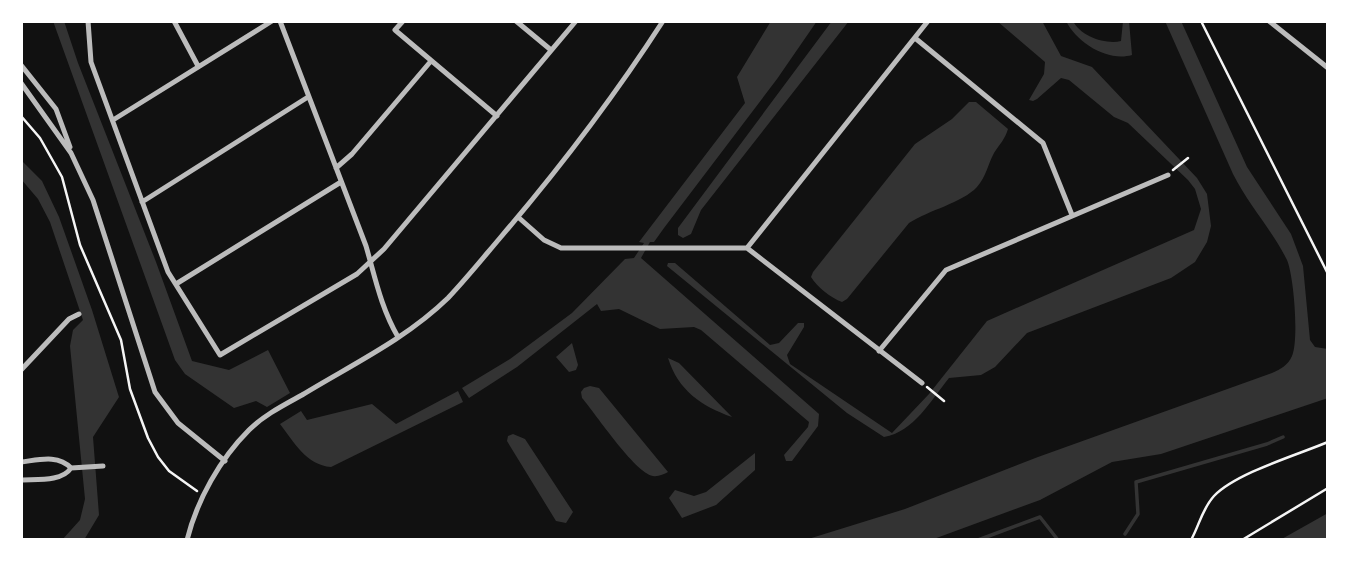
<svg xmlns="http://www.w3.org/2000/svg" width="1349" height="561" font-family="'DM Sans',sans-serif">
	<style>
		.water { fill: #333 }
		.lines { fill: none; stroke-linecap: round; stroke-linejoin: round }
		.stream { stroke: #333; stroke-width: 3.5 }
		.path { stroke: #f5f5f5; stroke-width: 2.5 }
		.minor { stroke: #bcbcbc; stroke-width: 5 }
	</style>
	<rect width="100%" height="100%" fill="#111"/>
	<path class="water" d="M53,21H64L78,63L156,262L192,361L229,370L268,350L290,393L267,407L256,401L234,408L185,374L175,360Z
		M771,21H817L777,79L664,228L654,242H650L641,258L819,414L818,426L792,461H786L784,455L808,427L809,422L701,330L694,327L660,329L619,309L601,311L597,304L517,367L469,398L462,388L510,359L572,313L625,259L634,258L644,243L639,242L745,103L737,77Z
		M832,21H849L701,210L691,234L683,238L678,235V228Z
		M997,21H1042L1061,56L1092,67L1197,178L1207,194L1211,226L1207,242L1195,262L1171,278L1027,333L995,367L981,375L949,378C931,400 914,432 884,437L847,413L667,266L668,263H675L770,345L779,343L798,323H804V327L787,355L790,364L892,433L929,394L987,321L1194,230L1201,209L1195,189L1188,180L1128,123L1114,117L1069,80L1061,78L1037,99L1033,101L1029,100L1044,74L1045,62Z
		M1066,21H1073C1080,36 1106,45 1121,41L1123,21H1129L1132,55C1108,62 1077,43 1066,21Z
		M1165,21H1181L1247,167L1291,234L1303,266L1310,340L1315,347L1328,349V398L1161,454L1112,462L1040,500L931,540H805L905,509L1038,457L1272,373C1281,369 1288,365 1292,356C1299,340 1294,277 1287,260C1272,230 1248,204 1233,174Z
		M969,102H976L1008,129C1005,139 1000,144 994,153C988,164 986,177 977,187C962,203 929,210 909,223L847,299L842,302C831,298 817,287 811,277L813,272L915,144L952,119Z
		M21,160L42,181L59,217L92,310L118,394L119,397L93,437L99,515L84,540H62L80,520L85,499L70,346L73,330L83,320L50,222L38,199L21,179Z
		M572,343L578,365L576,370L569,372L556,357Z
		M668,358L679,363L732,417C701,406 678,390 668,358Z
		M590,386L599,388L668,472C664,474 658,477 653,476C634,472 596,414 582,398L581,392L584,388Z
		M458,391L463,402L331,467C306,465 294,442 280,424L301,411L307,420L372,404L396,424Z
		M513,434L525,439L573,512L566,523L556,521L507,441L508,436Z
		M755,453V470L716,505L682,518L669,498L675,490L694,496L706,492Z
		M1328,513V540H1280Z"/>
	<g class="lines">
		<path class="stream" d="M1125,534L1138,514L1136,482L1267,444L1283,437
			M978,540L1040,517L1058,540"/>
		<path class="path" d="M1201,21L1328,274
			M21,116L40,138L62,177L80,245L121,340L130,389L148,438L158,457L169,471L197,491
			M1173,170L1188,158
			M927,387L944,401
			M1191,540C1199,526 1202,509 1214,496C1236,473 1297,455 1328,442
			M1242,540L1328,488"/>
		<path class="minor" d="M88,21L91,62L168,272L220,355L357,274L384,249L576,21
			M174,21L198,66
			M280,21L366,246C375,277 381,308 398,337
			M403,21L395,30L497,116
			M516,21L551,50
			M1269,21L1328,68
			M915,38L1043,143L1072,215
			M21,65L56,109L70,147
			M21,83L71,153L93,200L155,392L178,423L225,461
			M113,120L272,21
			M336,168L352,154L431,61
			M142,202L308,97
			M518,217L544,240L561,248H747L922,383
			M747,248L928,21
			M176,284L341,182
			M879,351L946,270L1168,175
			M21,370L69,319L79,314
			M21,462C38,460 58,454 71,468C62,482 36,479 21,480
			M71,468L103,466
			M187,540C197,500 220,459 249,430C264,415 284,405 302,395C351,365 406,339 448,298C466,279 483,258 500,238C559,169 614,97 663,21"/>
	</g>
	<rect width="1349" height="561" fill="none" stroke="#ffffff" stroke-width="46"/>
</svg>
